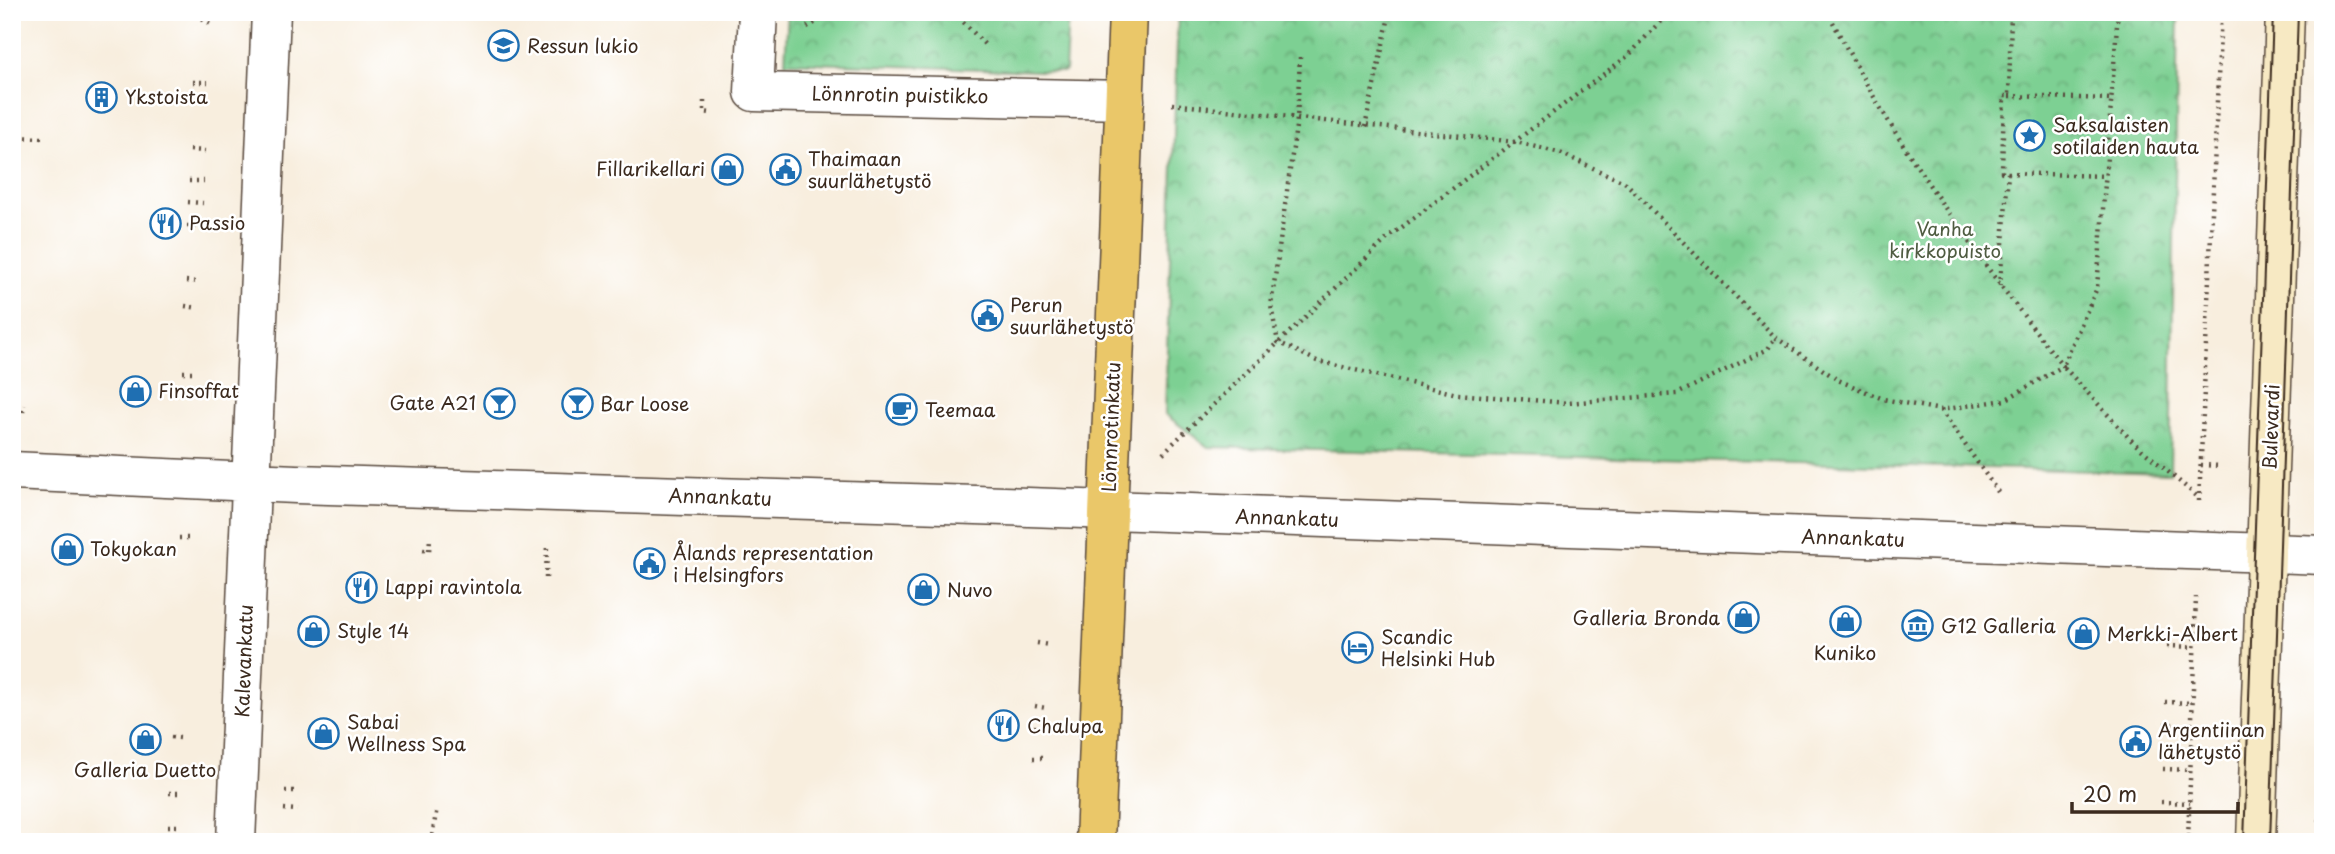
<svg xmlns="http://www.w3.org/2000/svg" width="2335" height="854" font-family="'Playpen Sans',sans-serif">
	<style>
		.park { fill: url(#park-crowns); stroke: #5c7d58; stroke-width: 2 }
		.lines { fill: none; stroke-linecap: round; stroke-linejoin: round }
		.street-casing { stroke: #57473b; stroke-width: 41 }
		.secondary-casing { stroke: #57473b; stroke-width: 41 }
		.primary-casing { stroke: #57473b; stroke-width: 41 }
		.path { stroke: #57473b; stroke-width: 4.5; stroke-dasharray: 2 5; stroke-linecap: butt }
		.street { stroke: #fff; stroke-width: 38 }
		.secondary { stroke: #f7e9c3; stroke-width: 38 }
		.primary { stroke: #eac769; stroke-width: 38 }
		.tram { stroke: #3b2a1e; stroke-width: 2 }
		.labels { text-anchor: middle; stroke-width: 5; stroke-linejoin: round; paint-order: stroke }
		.poi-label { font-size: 19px; fill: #3b2a1e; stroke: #fff; text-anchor: start }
		.street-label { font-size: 19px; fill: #3b2a1e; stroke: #fff }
		.park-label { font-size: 19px; fill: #4f5c41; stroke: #fff }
	</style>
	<defs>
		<pattern id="park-crowns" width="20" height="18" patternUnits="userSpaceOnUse" patternTransform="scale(1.75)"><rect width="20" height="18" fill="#7dd093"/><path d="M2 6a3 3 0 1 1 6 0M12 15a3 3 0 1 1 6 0" fill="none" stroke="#68a977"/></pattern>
	</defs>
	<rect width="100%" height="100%" fill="#fff"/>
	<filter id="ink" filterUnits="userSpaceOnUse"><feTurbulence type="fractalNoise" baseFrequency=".0143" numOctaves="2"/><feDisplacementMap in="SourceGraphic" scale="14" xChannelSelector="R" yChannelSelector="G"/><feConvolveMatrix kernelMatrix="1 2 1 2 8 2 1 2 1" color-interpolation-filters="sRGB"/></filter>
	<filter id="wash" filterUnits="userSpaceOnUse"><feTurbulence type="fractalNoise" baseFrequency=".00686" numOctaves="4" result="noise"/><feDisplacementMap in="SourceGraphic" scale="28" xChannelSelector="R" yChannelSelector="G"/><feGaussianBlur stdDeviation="1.57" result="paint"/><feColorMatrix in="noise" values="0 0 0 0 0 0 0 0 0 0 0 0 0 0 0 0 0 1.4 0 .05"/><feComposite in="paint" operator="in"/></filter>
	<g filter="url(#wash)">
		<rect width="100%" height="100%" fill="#f8eede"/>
		<path class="park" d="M788,12H1068L1065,72L785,62Z
			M1178,12H2178L2170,473L1208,447L1165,414Z"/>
	</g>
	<g filter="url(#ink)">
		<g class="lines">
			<defs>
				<path id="street" d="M758,12L754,92L1125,100
					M12,471L296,484L976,505L2323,555
					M236,842L271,12"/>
				<path id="secondary" d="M2256,842L2285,12"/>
				<path id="primary" d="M1095,842L1128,12"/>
			</defs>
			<use href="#street" class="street-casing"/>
			<use href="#secondary" class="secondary-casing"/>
			<use href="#primary" class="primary-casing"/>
			<path class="path" d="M954,12L987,47
				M2118,12L2097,288L2063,366L2133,442L2199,498
				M196,16L211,24
				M807,27L835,12
				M1300,57L1297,119L1271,306L1278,342L1317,361L1457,394L1568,403L1677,394L1768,349L1775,337
				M193,82H208
				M2009,96L2112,99
				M704,101V112L711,113
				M1172,104L1516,142L1560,153L1626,183L1775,337L1838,380L1883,399L1941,410L2005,400L2063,366C1975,255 1891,139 1828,12
				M1365,127L1390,12
				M12,137L44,138
				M190,150L205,151
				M2008,173L2106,176
				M189,181H204
				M188,202L203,203
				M187,226H202
				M186,281L199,282
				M2000,286L2008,173L2002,172L2004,96H2009L2011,12
				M185,306L198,308
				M183,372H195
				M1941,410L1998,492
				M23,412L24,405
				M1163,453L1389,237L1629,55L1669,12
				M2201,465L2221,466
				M2199,501L2221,12
				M179,538H189
				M423,550L429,551L430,539
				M546,578L547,543
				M1037,643L1049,645
				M2167,646L2195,647
				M2165,702L2193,703
				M1035,706L1046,708
				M2164,724L2192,726
				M1034,727L1046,728
				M171,737L181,738
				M1033,758H1044
				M2163,769L2190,770
				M285,791H298
				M169,793H179
				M2161,802L2190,803
				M284,809L298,810
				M168,826H178
				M2159,840L2188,842L2196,597
				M431,842L437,808
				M2319,842L2323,724"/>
			<use href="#street" class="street"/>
			<use href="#secondary" class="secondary"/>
			<use href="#primary" class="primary"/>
			<path class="tram" d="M2244,842L2273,12
				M2270,842L2298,12"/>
		</g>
	</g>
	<defs>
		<symbol id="school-ring" viewBox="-11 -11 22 22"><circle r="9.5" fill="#fff" stroke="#1f6fb2" stroke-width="1.5"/><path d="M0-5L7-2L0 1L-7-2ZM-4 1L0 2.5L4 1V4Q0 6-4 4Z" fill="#1f6fb2"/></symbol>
		<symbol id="building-ring" viewBox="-11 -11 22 22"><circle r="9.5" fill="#fff" stroke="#1f6fb2" stroke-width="1.5"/><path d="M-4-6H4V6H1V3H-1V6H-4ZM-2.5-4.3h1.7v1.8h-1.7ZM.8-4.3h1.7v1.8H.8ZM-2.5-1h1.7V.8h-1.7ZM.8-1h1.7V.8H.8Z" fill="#1f6fb2"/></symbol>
		<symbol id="sight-ring" viewBox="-11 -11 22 22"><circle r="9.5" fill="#fff" stroke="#1f6fb2" stroke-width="1.5"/><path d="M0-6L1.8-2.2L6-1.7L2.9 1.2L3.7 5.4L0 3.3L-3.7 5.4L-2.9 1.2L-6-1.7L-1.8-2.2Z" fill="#1f6fb2"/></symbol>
		<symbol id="shop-ring" viewBox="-11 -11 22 22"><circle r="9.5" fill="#fff" stroke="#1f6fb2" stroke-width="1.5"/><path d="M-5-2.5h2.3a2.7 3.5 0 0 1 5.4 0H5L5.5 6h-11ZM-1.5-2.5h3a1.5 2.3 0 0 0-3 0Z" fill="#1f6fb2"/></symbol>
		<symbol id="civic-ring" viewBox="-11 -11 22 22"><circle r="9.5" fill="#fff" stroke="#1f6fb2" stroke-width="1.5"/><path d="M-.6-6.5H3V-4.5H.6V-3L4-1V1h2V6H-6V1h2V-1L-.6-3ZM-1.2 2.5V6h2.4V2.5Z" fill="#1f6fb2"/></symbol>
		<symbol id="restaurant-ring" viewBox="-11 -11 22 22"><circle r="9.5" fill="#fff" stroke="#1f6fb2" stroke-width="1.5"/><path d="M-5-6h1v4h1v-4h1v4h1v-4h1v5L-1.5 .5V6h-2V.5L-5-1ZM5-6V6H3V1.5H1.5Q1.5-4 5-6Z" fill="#1f6fb2"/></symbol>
		<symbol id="bar-ring" viewBox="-11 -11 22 22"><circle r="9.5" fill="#fff" stroke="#1f6fb2" stroke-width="1.5"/><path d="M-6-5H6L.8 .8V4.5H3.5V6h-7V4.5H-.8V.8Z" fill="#1f6fb2"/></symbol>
		<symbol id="cafe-ring" viewBox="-11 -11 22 22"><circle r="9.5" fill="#fff" stroke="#1f6fb2" stroke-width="1.5"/><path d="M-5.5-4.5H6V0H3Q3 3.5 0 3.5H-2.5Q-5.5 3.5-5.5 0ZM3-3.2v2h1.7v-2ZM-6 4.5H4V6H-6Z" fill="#1f6fb2"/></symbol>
		<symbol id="museum-ring" viewBox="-11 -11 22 22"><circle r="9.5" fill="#fff" stroke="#1f6fb2" stroke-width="1.5"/><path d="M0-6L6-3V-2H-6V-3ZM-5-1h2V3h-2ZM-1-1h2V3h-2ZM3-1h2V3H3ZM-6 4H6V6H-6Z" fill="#1f6fb2"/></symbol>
		<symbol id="hotel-ring" viewBox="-11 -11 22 22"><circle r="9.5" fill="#fff" stroke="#1f6fb2" stroke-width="1.5"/><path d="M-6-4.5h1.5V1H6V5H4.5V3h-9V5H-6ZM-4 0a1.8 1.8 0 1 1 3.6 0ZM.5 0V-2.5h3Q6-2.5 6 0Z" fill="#1f6fb2"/></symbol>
	</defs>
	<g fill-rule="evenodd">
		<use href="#school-ring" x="486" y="28" width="35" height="35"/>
		<use href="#building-ring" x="84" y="80" width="35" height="35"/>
		<use href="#sight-ring" x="2012" y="118" width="35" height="35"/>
		<use href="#shop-ring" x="710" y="152" width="35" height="35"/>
		<use href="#civic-ring" x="768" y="152" width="35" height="35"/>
		<use href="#restaurant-ring" x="148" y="206" width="35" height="35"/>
		<use href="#civic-ring" x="970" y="298" width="35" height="35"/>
		<use href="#shop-ring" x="118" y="374" width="35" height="35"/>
		<use href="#bar-ring" x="482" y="386" width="35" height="35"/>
		<use href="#bar-ring" x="560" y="386" width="35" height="35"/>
		<use href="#cafe-ring" x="884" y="392" width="35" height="35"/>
		<use href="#shop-ring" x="50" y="532" width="35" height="35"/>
		<use href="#civic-ring" x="632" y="546" width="35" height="35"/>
		<use href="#restaurant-ring" x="344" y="570" width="35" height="35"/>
		<use href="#shop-ring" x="906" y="572" width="35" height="35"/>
		<use href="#shop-ring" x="1726" y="600" width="35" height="35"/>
		<use href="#shop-ring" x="1828" y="604" width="35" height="35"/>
		<use href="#museum-ring" x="1900" y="608" width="35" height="35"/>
		<use href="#shop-ring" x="296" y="614" width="35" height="35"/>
		<use href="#shop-ring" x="2066" y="616" width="35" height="35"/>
		<use href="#hotel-ring" x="1340" y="630" width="35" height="35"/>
		<use href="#restaurant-ring" x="986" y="708" width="35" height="35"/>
		<use href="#shop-ring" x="306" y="716" width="35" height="35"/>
		<use href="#shop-ring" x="128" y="722" width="35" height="35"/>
		<use href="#civic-ring" x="2118" y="724" width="35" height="35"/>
	</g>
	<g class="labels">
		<g class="poi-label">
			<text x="527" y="53">Ressun lukio</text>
			<text x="125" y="104">Ykstoista</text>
			<text x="2053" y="132">Saksalaisten<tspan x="2053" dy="22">sotilaiden hauta</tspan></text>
			<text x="808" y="166">Thaimaan<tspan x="808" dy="22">suurlähetystö</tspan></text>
			<text x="705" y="176" text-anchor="end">Fillarikellari</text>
			<text x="189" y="230">Passio</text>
			<text x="1010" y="312">Perun<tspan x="1010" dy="22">suurlähetystö</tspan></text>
			<text x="158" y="398">Finsoffat</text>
			<text x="476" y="410" text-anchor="end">Gate A21</text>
			<text x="600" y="411">Bar Loose</text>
			<text x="925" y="417">Teemaa</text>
			<text x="90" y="556">Tokyokan</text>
			<text x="673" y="560">Ålands representation<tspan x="673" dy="22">i Helsingfors</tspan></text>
			<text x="385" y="594">Lappi ravintola</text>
			<text x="947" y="597">Nuvo</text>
			<text x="1720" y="625" text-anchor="end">Galleria Bronda</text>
			<text x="1941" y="633">G12 Galleria</text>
			<text x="337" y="638">Style 14</text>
			<text x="2107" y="641">Merkki-Albert</text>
			<text x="1381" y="644">Scandic<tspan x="1381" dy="22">Helsinki Hub</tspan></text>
			<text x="1845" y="660" text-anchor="middle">Kuniko</text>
			<text x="347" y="729">Sabai<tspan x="347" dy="22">Wellness Spa</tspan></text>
			<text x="1027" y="733">Chalupa</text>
			<text x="2158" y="737">Argentiinan<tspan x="2158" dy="22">lähetystö</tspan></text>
			<text x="145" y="777" text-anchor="middle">Galleria Duetto</text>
		</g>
		<g class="street-label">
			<text transform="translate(900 95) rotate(1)" y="7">Lönnrotin puistikko</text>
			<text transform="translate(1111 427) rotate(-88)" y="7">Lönnrotinkatu</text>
			<text transform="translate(2271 427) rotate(-88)" y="7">Bulevardi</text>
			<text transform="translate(720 497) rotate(2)" y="7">Annankatu</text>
			<text transform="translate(1287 518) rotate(2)" y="7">Annankatu</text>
			<text transform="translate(1853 538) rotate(2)" y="7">Annankatu</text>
			<text transform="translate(244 661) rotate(-88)" y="7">Kalevankatu</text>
		</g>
		<g class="park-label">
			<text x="1945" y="236">Vanha<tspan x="1945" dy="22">kirkkopuisto</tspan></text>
		</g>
	</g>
	<rect width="2335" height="854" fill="none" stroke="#fff" stroke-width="42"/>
	<path d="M2072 802v10h166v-10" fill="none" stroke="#3b2a1e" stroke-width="3.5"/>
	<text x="2083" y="802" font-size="21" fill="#3b2a1e" stroke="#ffffff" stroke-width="5" paint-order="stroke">20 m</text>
</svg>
